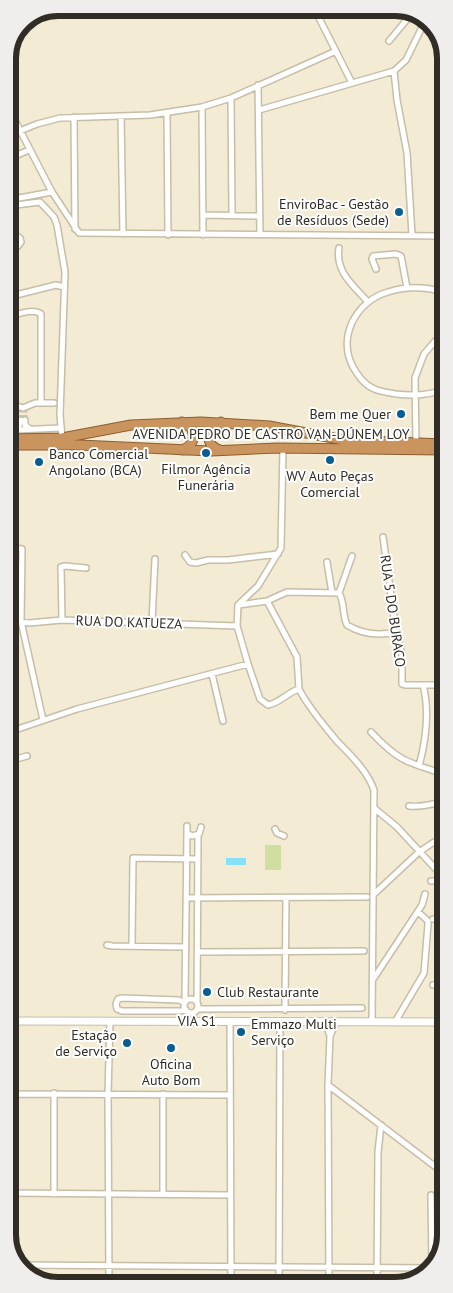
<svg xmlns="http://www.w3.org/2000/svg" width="453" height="1293" font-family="'PT Sans',sans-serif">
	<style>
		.green { fill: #d0de9f }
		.water { fill: #84e1f8 }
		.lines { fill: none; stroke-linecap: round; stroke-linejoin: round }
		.minor-tunnel { stroke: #ccc5b0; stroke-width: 5; stroke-dasharray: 5 2.5; stroke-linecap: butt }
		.minor-casing { stroke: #c7bea8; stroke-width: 8 }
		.tertiary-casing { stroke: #c7bea8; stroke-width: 9 }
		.trunk-casing { stroke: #8c5f30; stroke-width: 11 }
		.minor { stroke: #fff; stroke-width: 5 }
		.tertiary { stroke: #fff; stroke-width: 7 }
		.trunk { stroke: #ca945f; stroke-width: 9 }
		.poi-dot { fill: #085e90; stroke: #fff; stroke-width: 2 }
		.labels { text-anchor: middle; stroke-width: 4; stroke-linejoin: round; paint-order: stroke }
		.poi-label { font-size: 14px; fill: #312d24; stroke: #fff; text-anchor: end }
		.street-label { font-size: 14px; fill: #312d24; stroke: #fff }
		.rim { fill: none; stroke: #312d24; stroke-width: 6 }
	</style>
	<rect width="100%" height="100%" fill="#f3ebd3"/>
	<path class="green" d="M265,845H281V870H265Z"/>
	<path class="water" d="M226,858H246V865H226Z"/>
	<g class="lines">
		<path class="minor-tunnel" d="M21,420V410
			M25,420V410"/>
		<defs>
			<path id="minor" d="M314,8L352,83
				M388,8L406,17L425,21
				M389,41L409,17
				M394,71L397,100L407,153L412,235
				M258,85L260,235
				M231,98L232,215
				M8,107L52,192L79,233L444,236
				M202,107L203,235
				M259,110L394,71L406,60L426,19
				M167,113L168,235
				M121,116L123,234
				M74,117L75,229
				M20,131L37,124L60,118L150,115L202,107L231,98L336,51
				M8,159L29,150
				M8,200L52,192
				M8,206L40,202L54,217L57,225L65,272L60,415L62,438
				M204,215L260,216
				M8,237L17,236L20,238L21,242L18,246L8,249
				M339,248C335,272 354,286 368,302
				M376,269L372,259L373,256L396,254L401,256L407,288
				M444,292C426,287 406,286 388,292C356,301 337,337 353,367C359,377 365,386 377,390C383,392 390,393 396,394C413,396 429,396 444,389
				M8,297L56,285L64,287
				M8,318C17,314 33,308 41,314V403
				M8,403L23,408L35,403H54
				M25,420V425L30,429
				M8,430L18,428L21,420
				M16,430L61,428
				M416,443L415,378L424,354L444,331
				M283,448L281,548L258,586L238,605L237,626L248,664L260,699L268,705C280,703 288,692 299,689C308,707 323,724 336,740C350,755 367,770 374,790L372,1022
				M383,537L396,632L402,654V684L405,685H445
				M8,547L22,549L21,621L43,720
				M185,555L190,562L196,563L208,560H228L278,554
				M327,562L332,593
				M8,568L21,567
				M339,593L352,556
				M267,601L297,657L299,689
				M239,605L267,601L287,592L339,593C345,603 342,615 347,625C362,634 379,636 396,632
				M62,620L61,567L65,566L86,568
				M152,622L155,559
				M8,626L18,621L29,623L62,620L237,626
				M212,674L223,721
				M9,732L77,709L248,664
				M371,732C398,761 408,763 445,774
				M9,761L27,756
				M419,766C426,740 430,712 423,685
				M409,806C421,808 433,803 445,802
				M374,808L397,827L445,879
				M187,826V833L192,836L199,834L201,827
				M275,829L277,833L284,836
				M431,881L445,880
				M373,895L419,852L434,842L445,840
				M186,898L367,897
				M433,919H445
				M107,945L112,946L186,947
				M132,946L133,858L198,859
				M198,952L364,951
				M374,978L422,905L425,894
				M433,985H445
				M184 1006a7 7 0 1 1 14 0a7 7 0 1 1-14 0Z
				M186,1001L185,997L187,833
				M185,1003L179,1000L122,998L118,999L116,1004L117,1009L122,1011H179L186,1010
				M197,1003L198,836
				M197,1009L362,1008
				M285,1010L286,898
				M230,1022L231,1285
				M325,1022L330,1036L328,1085L329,1284
				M395,1022L424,973L428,924V921L418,912
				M330,1036L336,1022
				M328,1085L445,1174
				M54,1093V1194
				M9,1094L229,1095
				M10,1094L12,1193
				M9,1193L230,1195
				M163,1194V1094
				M431,1195L432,1268
				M20,1265L432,1268
				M279,1284L280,1022
				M377,1284L378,1152L381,1125
				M109,1285L108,1094L110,1021"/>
			<path id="tertiary" d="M9,1021L445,1022"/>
			<path id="trunk" d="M182,422L191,428C196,437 193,446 182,450
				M8,439L62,438L131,425L201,422L269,426L344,440L444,444
				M8,445H79L211,451L277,448L444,450
				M220,450C209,447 206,437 211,428L221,422"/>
		</defs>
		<use href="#minor" class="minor-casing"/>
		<use href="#tertiary" class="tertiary-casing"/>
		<use href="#trunk" class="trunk-casing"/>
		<use href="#minor" class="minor"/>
		<use href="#tertiary" class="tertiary"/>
		<use href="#trunk" class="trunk"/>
	</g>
	<g class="poi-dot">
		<circle cx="399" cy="212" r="5"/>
		<circle cx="401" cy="414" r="5"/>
		<circle cx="206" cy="453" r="5"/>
		<circle cx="330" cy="460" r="5"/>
		<circle cx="39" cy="462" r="5"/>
		<circle cx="207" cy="992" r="5"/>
		<circle cx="241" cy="1032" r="5"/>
		<circle cx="127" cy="1043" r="5"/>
		<circle cx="171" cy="1048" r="5"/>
	</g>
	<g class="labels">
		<g class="poi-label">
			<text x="389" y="209">EnviroBac - Gestão<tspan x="389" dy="16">de Resíduos (Sede)</tspan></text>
			<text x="391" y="419">Bem me Quer</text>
			<text x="49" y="459" text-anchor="start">Banco Comercial<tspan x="49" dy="16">Angolano (BCA)</tspan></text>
			<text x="206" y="474" text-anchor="middle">Filmor Agência<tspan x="206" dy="16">Funerária</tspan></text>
			<text x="330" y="481" text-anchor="middle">WV Auto Peças<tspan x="330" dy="16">Comercial</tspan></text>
			<text x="217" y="997" text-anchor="start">Club Restaurante</text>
			<text x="251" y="1029" text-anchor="start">Emmazo Multi<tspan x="251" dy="16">Serviço</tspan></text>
			<text x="117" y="1040">Estação<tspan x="117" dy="16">de Serviço</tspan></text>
			<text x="171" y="1069" text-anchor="middle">Oficina<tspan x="171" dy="16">Auto Bom</tspan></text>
		</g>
		<g class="street-label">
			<text x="271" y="439">AVENIDA PEDRO DE CASTRO VAN-DÚNEM LOY</text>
			<text transform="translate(393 611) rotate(82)" y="5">RUA 5 DO BURACO</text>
			<text transform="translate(129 622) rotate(2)" y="5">RUA DO KATUEZA</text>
			<text x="197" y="1026">VIA S1</text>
		</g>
	</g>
	<path d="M0 0H453V1293H0ZM58 16H395A42 42 0 0 1 437 58V1235A42 42 0 0 1 395 1277H58A42 42 0 0 1 16 1235V58A42 42 0 0 1 58 16Z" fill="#efeeed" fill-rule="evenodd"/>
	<path class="rim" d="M58 16H395A42 42 0 0 1 437 58V1235A42 42 0 0 1 395 1277H58A42 42 0 0 1 16 1235V58A42 42 0 0 1 58 16Z"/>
</svg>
